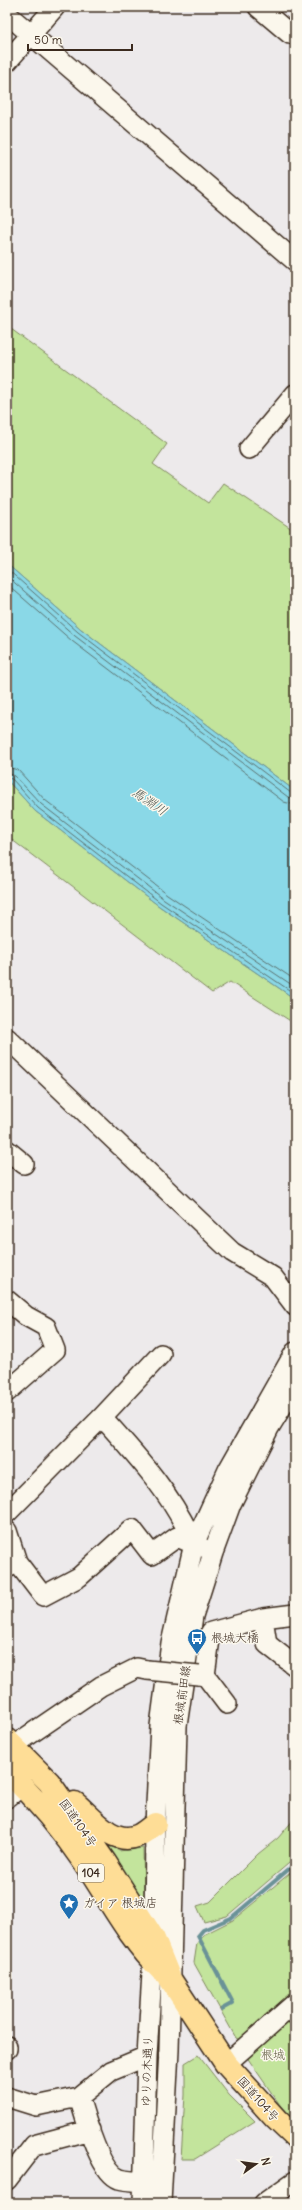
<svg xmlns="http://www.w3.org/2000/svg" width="302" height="2210" font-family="Delius,'Klee One',sans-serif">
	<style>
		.green { fill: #c3e49c; stroke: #7f875d }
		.water { fill: #8ad8e7; stroke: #6a9297 }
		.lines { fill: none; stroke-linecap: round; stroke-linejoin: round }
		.shore { stroke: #5b706e; stroke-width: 1 }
		.stream { stroke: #6a9297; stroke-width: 4 }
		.minor-casing { stroke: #3b2a1e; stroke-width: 22 }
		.highway-casing { stroke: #3b2a1e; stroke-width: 25 }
		.minor { stroke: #fbf7ec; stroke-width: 19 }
		.highway { stroke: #fedd96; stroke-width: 22 }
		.minor-bridge-casing { stroke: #3b2a1e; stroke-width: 22; stroke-linecap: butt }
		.minor-bridge { stroke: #fbf7ec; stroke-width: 19 }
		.labels { text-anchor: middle; stroke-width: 3; stroke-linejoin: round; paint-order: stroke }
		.shield { fill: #fbf7ec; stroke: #75685c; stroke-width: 1 }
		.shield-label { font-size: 11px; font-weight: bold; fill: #3b2a1e }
		.poi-label { font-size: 12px; fill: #3b2a1e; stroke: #fbf7ec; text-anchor: start }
		.street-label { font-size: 12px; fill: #3b2a1e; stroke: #fbf7ec }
		.park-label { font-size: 12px; fill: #5d583e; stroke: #fbf7ec }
		.water-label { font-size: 13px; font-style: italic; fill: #4f5650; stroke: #fbf7ec }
	</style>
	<rect width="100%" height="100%" fill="#edeaeb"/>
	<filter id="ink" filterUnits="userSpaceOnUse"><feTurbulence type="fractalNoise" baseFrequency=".025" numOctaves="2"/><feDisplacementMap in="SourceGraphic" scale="8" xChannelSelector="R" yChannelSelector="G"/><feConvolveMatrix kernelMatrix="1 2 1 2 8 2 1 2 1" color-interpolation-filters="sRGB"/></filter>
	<g filter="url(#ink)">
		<path class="green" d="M7,326L167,444L153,464L208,503L223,483L295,531V791L81,629L7,564Z
			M7,780L35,811L159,906L295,999V1024L230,982L212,993L7,836Z
			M295,1818V1858L227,1916L204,1922L197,1906L210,1902L258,1854L278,1838Z
			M109,1844L119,1851L143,1848L144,1899H139L106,1846Z
			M295,1869V1998L240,2040L236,2038L194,1963L197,1943L203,1935L233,1920Z
			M295,2006V2122L280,2105L244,2053Z
			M198,2055L229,2095L255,2121L195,2159H181L185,2095V2063Z"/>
		<path class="water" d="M7,564L81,629L295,791V999L159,906L35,811L7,780Z"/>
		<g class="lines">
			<path class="shore" d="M7,569L78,632L291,793L295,794
				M7,576L75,636L288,797L295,799
				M7,584L72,641L284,802L295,805
				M7,767L18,770L45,800L167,894L295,980
				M7,773L15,776L41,804L164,899L295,987
				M7,778L12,779L38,808L161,903L295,994"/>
			<path class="stream" d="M222,2009L233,2003L198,1936L203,1930L231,1918L295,1864"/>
			<defs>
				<path id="minor" d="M258,7L290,34
					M7,14L295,261
					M7,62L55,7
					M249,449L295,394
					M7,1038L232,1252L273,1277L295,1306
					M7,1150L24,1164
					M7,1300L26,1316L46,1327L55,1350L7,1392
					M102,1417L161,1354
					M7,1513L102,1417C139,1458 172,1494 194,1544
					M7,1531L17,1562
					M7,1568L17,1562L43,1596L79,1577L132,1529L152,1555L177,1537L201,1547
					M263,1618L267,1644L295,1666
					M199,1675H205L211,1632L263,1618L295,1614
					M205,1675L227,1704
					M13,1746L101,1686L137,1668L147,1670
					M7,1798L22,1786
					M7,2046V2049
					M226,2064L295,2003
					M7,2097L36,2106L79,2097L111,2071L147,2056
					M79,2097C85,2116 99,2172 119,2179C126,2181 136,2181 144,2182
					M7,2180L34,2145L90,2130
					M143,2203L147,2056L154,1939L155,1824L160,1726L171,1643L194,1544L228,1470L295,1352
					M161,2203L169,2050L177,1726L193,1616L213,1553L231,1504L269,1428L295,1386
					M264,2203L295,2181"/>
				<path id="highway" d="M7,1740L49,1782L105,1862L154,1939L170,1979L226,2064L276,2119L295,2137
					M7,1771C36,1799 63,1831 86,1865C110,1901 130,1940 162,1971
					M75,1803C91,1816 112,1846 137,1836C143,1834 149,1828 155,1824"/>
			</defs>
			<use href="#minor" class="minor-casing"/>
			<use href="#highway" class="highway-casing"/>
			<use href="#minor" class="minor"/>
			<use href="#highway" class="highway"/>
			<defs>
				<path id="minor-bridge" d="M147,1670L199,1675"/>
			</defs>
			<use href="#minor-bridge" class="minor-bridge-casing"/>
			<use href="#minor-bridge" class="minor-bridge"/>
		</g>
	</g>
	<defs>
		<symbol id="bus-pin" viewBox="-11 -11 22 30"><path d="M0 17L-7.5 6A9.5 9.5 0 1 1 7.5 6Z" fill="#1f6fb2" stroke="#fbf7ec"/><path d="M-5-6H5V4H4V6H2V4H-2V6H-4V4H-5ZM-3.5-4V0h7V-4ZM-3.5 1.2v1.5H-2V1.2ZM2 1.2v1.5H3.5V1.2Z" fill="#fff"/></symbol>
		<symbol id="sight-pin" viewBox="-11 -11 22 30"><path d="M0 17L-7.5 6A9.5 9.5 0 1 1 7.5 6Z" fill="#1f6fb2" stroke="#fbf7ec"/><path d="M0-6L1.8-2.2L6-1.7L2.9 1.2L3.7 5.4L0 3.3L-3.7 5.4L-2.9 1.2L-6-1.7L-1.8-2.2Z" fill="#fff"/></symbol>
	</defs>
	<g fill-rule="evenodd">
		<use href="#bus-pin" x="186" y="1627" width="22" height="30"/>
		<use href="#sight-pin" x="58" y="1892" width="22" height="30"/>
	</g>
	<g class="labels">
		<rect class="shield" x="78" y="1864" width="26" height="18" rx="3"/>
		<g class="shield-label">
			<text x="91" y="1877">104</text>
		</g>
		<g class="poi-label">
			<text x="211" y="1642">根城大橋</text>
			<text x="83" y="1907">ガイア 根城店</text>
		</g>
		<g class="street-label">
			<text transform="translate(182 1695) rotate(-82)" y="4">根城前田線</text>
			<text transform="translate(78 1823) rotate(55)" y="4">国道104号</text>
			<text transform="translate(147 2071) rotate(-88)" y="4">ゆりの木通り</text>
			<text transform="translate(258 2099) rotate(48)" y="4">国道104号</text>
		</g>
		<g class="park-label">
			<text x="273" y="2059">根城</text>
		</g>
		<g class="water-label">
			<text transform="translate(150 801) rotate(34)" y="5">馬淵川</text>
		</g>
	</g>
	<rect width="302" height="2210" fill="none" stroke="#fbf7ec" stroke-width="24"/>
	<rect x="12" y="12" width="278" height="2186" fill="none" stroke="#3b2a1e" stroke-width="1.5" filter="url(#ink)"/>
	<g transform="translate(256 2164) rotate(76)" stroke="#fbf7ec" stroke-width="3" paint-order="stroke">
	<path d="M0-3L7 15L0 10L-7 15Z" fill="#3b2a1e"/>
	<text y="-6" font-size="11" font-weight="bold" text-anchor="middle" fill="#3b2a1e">N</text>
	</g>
	<path d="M28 44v6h104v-6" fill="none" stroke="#3b2a1e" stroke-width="2"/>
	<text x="34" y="44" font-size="12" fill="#3b2a1e" stroke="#fbf7ec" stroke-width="3" paint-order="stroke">50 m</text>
</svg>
